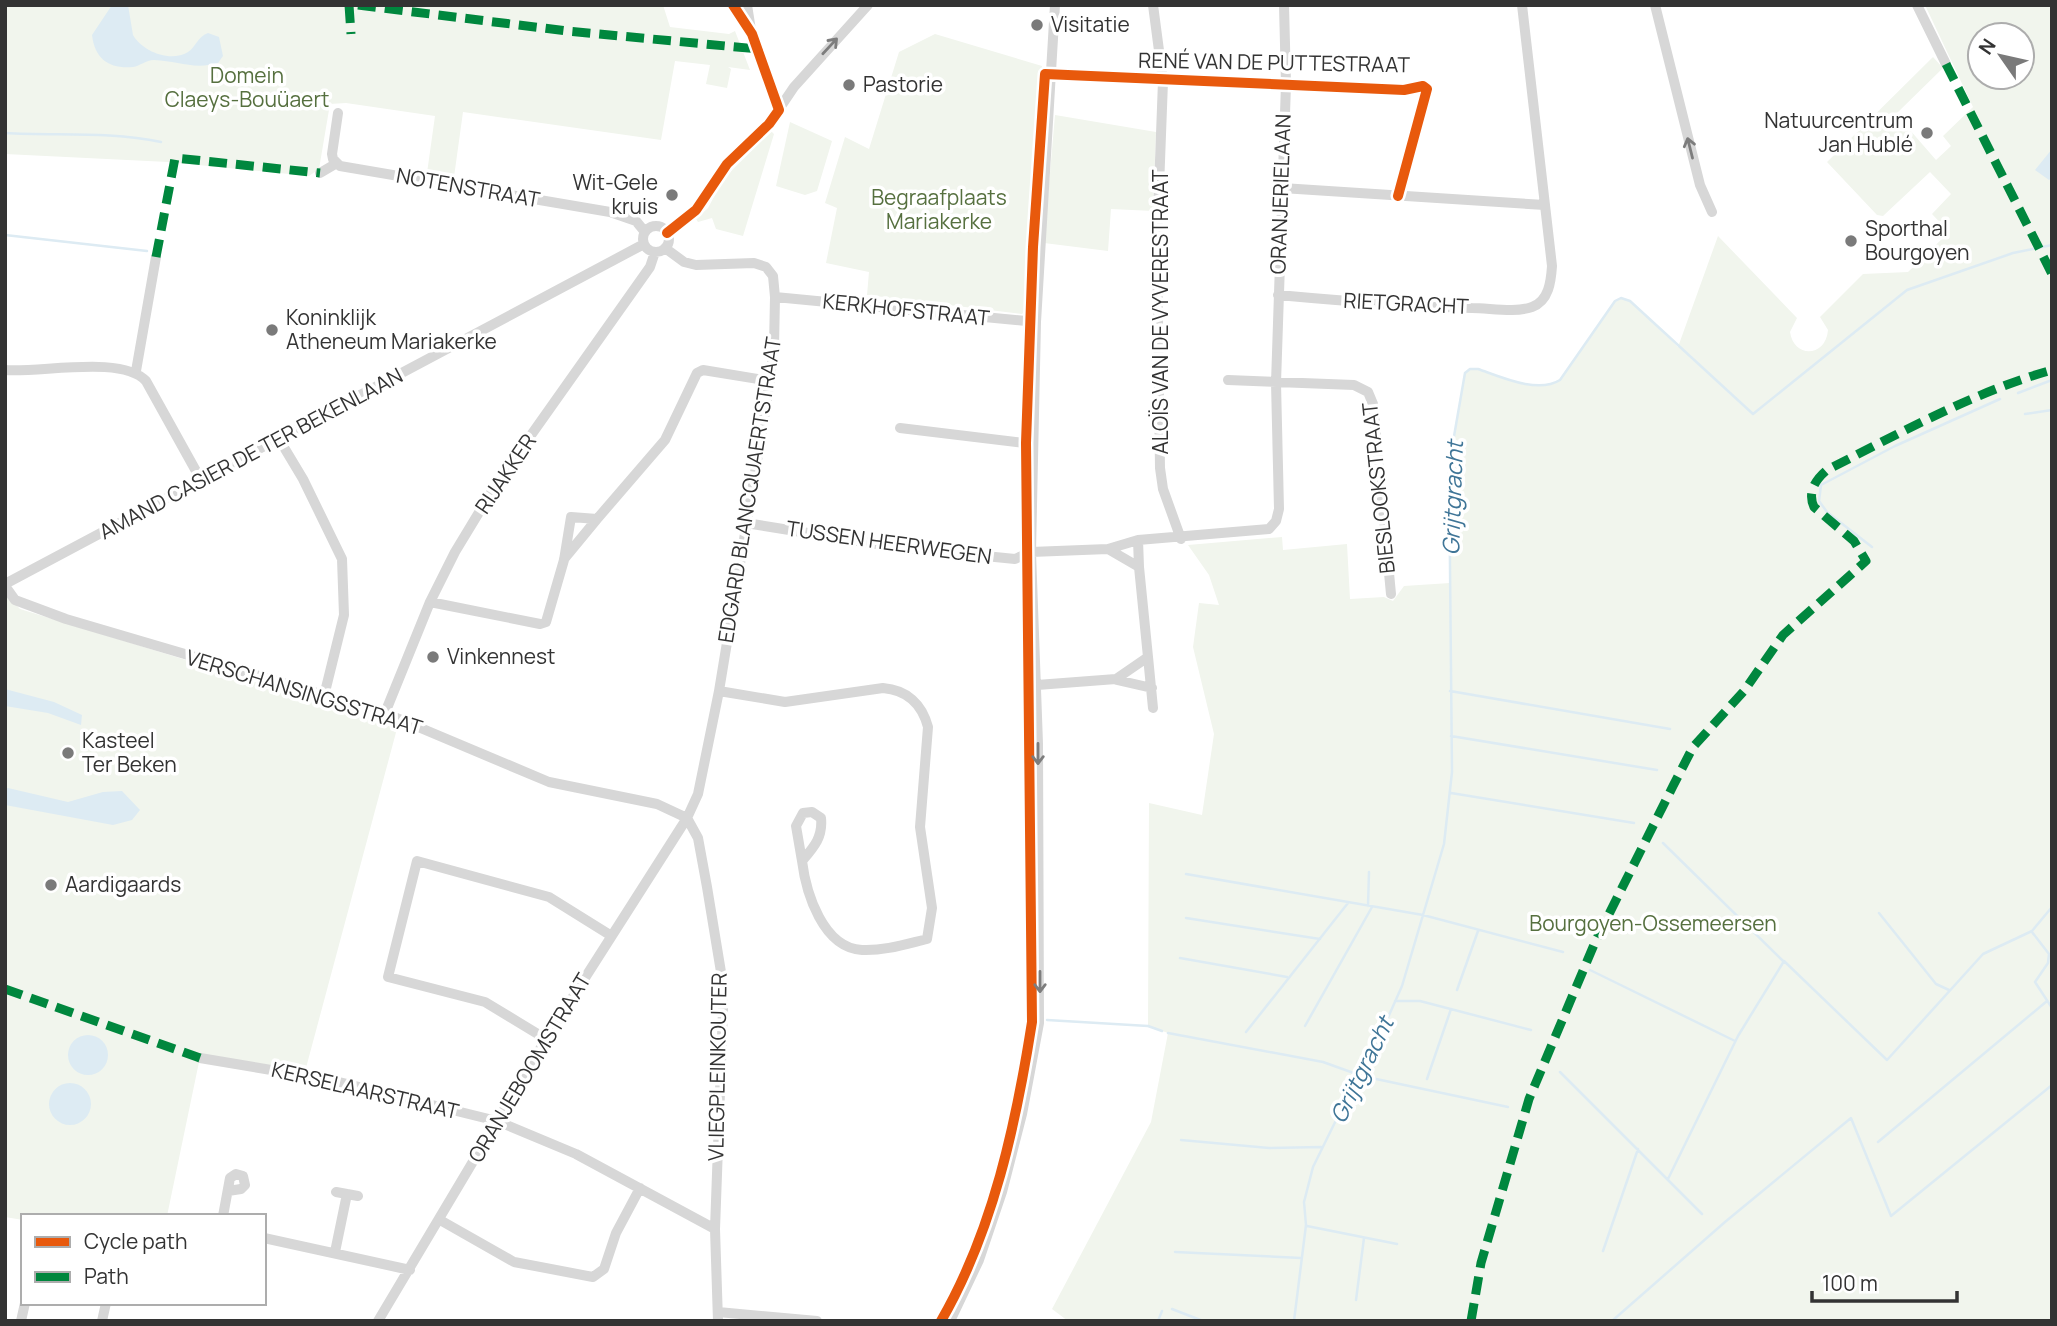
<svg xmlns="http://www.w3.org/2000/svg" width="2057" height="1326" font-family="Manrope,sans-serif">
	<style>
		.green { fill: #f1f5ed; fill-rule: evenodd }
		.water { fill: #ddebf3 }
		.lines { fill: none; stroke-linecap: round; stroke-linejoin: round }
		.stream { stroke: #ddebf3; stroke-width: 2.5 }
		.minor { stroke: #d7d7d7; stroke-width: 10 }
		.quiet { stroke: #00873e; stroke-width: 9; stroke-dasharray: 18 9; stroke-linecap: butt }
		.cycleway-casing { stroke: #fff; stroke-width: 15 }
		.cycleway { stroke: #e8590c; stroke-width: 10 }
		.oneway { stroke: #7d7d7d }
		.poi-dot { fill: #7a7a7a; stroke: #fff; stroke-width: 2.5 }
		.labels { text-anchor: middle; stroke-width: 7; stroke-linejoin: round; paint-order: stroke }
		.poi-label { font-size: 21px; fill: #333; stroke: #fff; text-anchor: start }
		.street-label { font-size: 21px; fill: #333; stroke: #fff }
		.park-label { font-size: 21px; fill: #56703f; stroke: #fff }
		.water-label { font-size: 23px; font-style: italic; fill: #3f7597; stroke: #fff }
	</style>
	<rect width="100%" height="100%" fill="#fff"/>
	<path class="green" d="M5,5H663L670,27L729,34L735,31L750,70L728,67L731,69L727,88L706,84L710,65L675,61L661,140L463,112L454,177L427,173L435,116L346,103L330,104L319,169L309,176L168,162L5,154Z
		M1925,5H2052V1321H1068L1052,1309L1151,1122L1168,1033L1148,1026L1149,803L1202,815L1214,734L1193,647L1199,603L1219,605L1209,575L1188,545L1282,537L1283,550L1347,544L1350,599L1384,597L1393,601L1404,586L1450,583L1449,465L1465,373L1470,369H1478C1501,377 1538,395 1560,380L1615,301L1621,298L1630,301L1678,347L1718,236L1797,318L1790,332C1794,359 1826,357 1828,330L1820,317L1863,274L1908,272L1949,232L1932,214L1951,194L1930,172L1883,216L1877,215L1827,162L1933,57L1943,68L1896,114L1936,160L1951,146L1943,136L1973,107ZM1980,35H2022V77H1980Z
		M935,34L1042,66L1026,310L1022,314L867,295L869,272L826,263L837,208L825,203L845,137L869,149L899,52Z
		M1055,115L1156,132L1153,211L1111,209L1108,251L1044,243Z
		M790,122L832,141L817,191L805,195L776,186Z
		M771,131L774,134L743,236L716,229L712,218L698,222L696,219L708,208L724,178Z
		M5,593L20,609L398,725L303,1079L199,1062L167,1216H23V1220L5,1217Z"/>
	<path class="water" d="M112,5H128L133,35C142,51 170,63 188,52C196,47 197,37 208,33L219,37L223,56L218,63C194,70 178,61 154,60C146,60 140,66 133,67C110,69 95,60 92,35Z
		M2052,149V178L2049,180L2035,170Z
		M5,689L54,702L82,715L81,725L48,713L5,706Z
		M8,788L68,802L103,792L122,791L140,810L132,820L113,825L5,805V789Z
		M68 1055a20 20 0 1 1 40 0a20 20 0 1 1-40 0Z
		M49 1104a21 21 0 1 1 42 0a21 21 0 1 1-42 0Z"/>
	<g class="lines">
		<path class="stream" d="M5,133C58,136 109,131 161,142
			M5,235L147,251
			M2018,393L2052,380
			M2025,414L2052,410
			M1872,547L1827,512L1819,501L1821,485L1895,446L2000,399
			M1450,691L1670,729
			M1451,736L1657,770
			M1451,793L1634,823
			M1663,843L1783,961
			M1186,874L1423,915L1563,952
			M1368,906L1369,872
			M1879,913L1936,984L1949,990
			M1186,918L1320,939
			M2032,932L2049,954L2048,963L2035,982L2052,1008
			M1180,958L1287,977
			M1590,970L1735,1041
			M1457,990L1478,931
			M1395,1001H1420L1531,1030
			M1047,1020L1148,1026L1162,1031
			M1305,1026L1372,907
			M1246,1032L1348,903
			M1168,1033L1323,1062L1362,1076L1508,1107
			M1560,1072L1702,1214
			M1427,1079L1451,1009
			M1181,1140L1269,1148L1321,1147
			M1878,1142L2047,1001
			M1668,1179L1738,1036L1784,961L1887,1060L1983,954L2032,931L2052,907
			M1307,1226L1397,1244
			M1603,1251L1638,1149
			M1175,1252L1301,1258
			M1356,1300L1364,1238
			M1172,1309L1203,1321
			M1158,1321L1162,1311
			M1294,1321L1306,1225L1304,1202L1313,1167L1344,1104L1362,1076L1402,986L1444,844L1452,772L1449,465L1465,373L1470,369H1478C1501,377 1538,394 1560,380L1615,301L1621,298L1630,301L1753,414L1907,290L2013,253L2052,245
			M1612,1321L1725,1222L1851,1118L1891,1216L2052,1085"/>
		<path class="minor" d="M733,5L752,34L779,110
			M747,5L751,30
			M1153,5L1163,81L1157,241L1160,468L1163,489L1181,539
			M1655,5L1700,185L1712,212
			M1917,5L1946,64
			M1051,74L1404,90L1423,86L1427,89L1398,196
			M338,113L332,154L333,159L340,166L610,212L636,221L645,232
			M320,173L337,163
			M1282,188L1545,205
			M643 239a13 13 0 1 1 26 0a13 13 0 1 1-26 0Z
			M667,233L696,210L727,164L769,124L794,87L868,5
			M1278,295C1343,301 1407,306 1472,308C1490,308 1515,313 1532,307C1549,301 1551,281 1552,266L1522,5
			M775,297L1036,322
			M5,370C41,373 122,355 146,381L201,480
			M136,371L156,257
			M1228,380L1354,385L1368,392L1373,404L1391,594
			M900,428L1033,444
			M279,439L303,479L342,559L344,615L324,696
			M746,523L895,547L1015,559L1031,552L1108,549L1138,540L1269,529L1276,521L1279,509L1276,383L1286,84L1284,5
			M1138,540L1139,567
			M564,559L597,519
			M5,584L644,244
			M5,586L15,600L66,619L385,713L549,782L657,804L687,818L698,838L707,887L721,972L723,1009L715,1229L718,1321
			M430,602L540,624L546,622L564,560L571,517L597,519L665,440L697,373L703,370L770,381
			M1148,657L1153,708
			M1117,680L1152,688
			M1037,685L1116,679L1148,657L1139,567L1108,549
			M719,691L785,702L883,688C907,690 922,704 928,727L920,827L932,908L927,939C906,944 884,951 862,950C823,948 806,893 802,861C814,847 823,837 821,818L812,812L803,813L796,826L802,861
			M385,713L430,602L455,552L495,486L650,267L655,252
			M546,1039L485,1002L388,977L417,861L549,897L610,935
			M200,1058L331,1080L497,1121L576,1154L715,1229
			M347,1194L358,1196
			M223,1216L230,1178L236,1174L243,1176L245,1185L241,1189L228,1191
			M440,1220L514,1262L593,1277L604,1269L616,1233L640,1188
			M264,1238L410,1270
			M335,1252L347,1194L336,1192
			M718,1312L817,1321
			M21,1321L25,1303
			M102,1321L106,1303
			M378,1321L546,1039L687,818L698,794L719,691L767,400L774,347L775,297L773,276L766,267L754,263L696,265L684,262L665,248
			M950,1321L979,1260L1002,1192L1022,1114L1039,1023L1038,744L1031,552L1036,322L1055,5"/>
		<path class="quiet" d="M349,5L351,34
			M358,5L567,31L758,49
			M1946,64L2052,274
			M156,257L175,158L320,173
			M5,989L200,1058
			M1471,1321L1481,1263L1529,1099L1596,940L1673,786L1693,747L1744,691L1783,635L1866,561L1854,541L1814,507C1807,492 1816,479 1827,470C1898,434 1976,391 2052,370"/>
		<defs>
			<path id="cycleway" d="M667,233L696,210L727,164L769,124L779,110L752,34L733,5
				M941,1321C993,1231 1016,1124 1032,1022L1026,443L1033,247L1045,74L1404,90L1423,86L1427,89L1398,196"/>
		</defs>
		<use href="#cycleway" class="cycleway-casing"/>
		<use href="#cycleway" class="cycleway"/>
	</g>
	<defs><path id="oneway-shaft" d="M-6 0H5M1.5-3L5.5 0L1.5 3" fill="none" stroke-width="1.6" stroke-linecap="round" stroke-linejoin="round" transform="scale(1.75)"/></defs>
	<g class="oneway">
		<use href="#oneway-shaft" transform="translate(830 46) rotate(-47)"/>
		<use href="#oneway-shaft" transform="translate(1690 148) rotate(-104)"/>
		<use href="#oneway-shaft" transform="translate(1038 754) rotate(90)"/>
		<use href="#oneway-shaft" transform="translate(1040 982) rotate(90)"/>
	</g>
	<g class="poi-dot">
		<circle cx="1037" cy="25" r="7"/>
		<circle cx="849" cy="85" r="7"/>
		<circle cx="1927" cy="133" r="7"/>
		<circle cx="672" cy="195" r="7"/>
		<circle cx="1851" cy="241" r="7"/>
		<circle cx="272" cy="330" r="7"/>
		<circle cx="433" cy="657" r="7"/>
		<circle cx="68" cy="753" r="7"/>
		<circle cx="51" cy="885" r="7"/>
	</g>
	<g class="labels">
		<g class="poi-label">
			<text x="1051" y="32">Visitatie</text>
			<text x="863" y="92">Pastorie</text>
			<text x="1913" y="128" text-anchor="end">Natuurcentrum<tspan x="1913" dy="24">Jan Hublé</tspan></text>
			<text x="658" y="190" text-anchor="end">Wit-Gele<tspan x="658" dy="24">kruis</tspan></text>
			<text x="1865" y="236">Sporthal<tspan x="1865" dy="24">Bourgoyen</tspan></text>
			<text x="286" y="325">Koninklijk<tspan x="286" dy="24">Atheneum Mariakerke</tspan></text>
			<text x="447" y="664">Vinkennest</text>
			<text x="82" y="748">Kasteel<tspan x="82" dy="24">Ter Beken</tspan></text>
			<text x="65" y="892">Aardigaards</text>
		</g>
		<g class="street-label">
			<text transform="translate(1274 63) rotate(1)" y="7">RENÉ VAN DE PUTTESTRAAT</text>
			<text transform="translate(468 188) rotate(10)" y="7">NOTENSTRAAT</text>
			<text transform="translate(1281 194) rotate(-88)" y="7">ORANJERIELAAN</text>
			<text transform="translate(1406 304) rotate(3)" y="7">RIETGRACHT</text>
			<text transform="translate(906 310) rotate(6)" y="7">KERKHOFSTRAAT</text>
			<text transform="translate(1161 312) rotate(-90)" y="7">ALOÏS VAN DE VYVERESTRAAT</text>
			<text transform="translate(251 454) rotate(-28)" y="7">AMAND CASIER DE TER BEKENLAAN</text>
			<text transform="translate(506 474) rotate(-56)" y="7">RIJAKKER</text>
			<text transform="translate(1379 488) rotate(-96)" y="7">BIESLOOKSTRAAT</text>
			<text transform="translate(750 490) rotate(-81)" y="7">EDGARD BLANCQUAERTSTRAAT</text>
			<text transform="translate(889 543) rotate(8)" y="7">TUSSEN HEERWEGEN</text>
			<text transform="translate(304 693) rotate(17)" y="7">VERSCHANSINGSSTRAAT</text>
			<text transform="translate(718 1067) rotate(-89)" y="7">VLIEGPLEINKOUTER</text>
			<text transform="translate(530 1068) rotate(-59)" y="7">ORANJEBOOMSTRAAT</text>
			<text transform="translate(365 1091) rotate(13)" y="7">KERSELAARSTRAAT</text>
		</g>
		<g class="park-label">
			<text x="247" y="83">Domein<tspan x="247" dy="24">Claeys-Bouüaert</tspan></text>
			<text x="939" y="205">Begraafplaats<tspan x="939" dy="24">Mariakerke</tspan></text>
			<text x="1653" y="931">Bourgoyen-Ossemeersen</text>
		</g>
		<g class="water-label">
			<text transform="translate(1453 498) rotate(-88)" y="8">Grijtgracht</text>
			<text transform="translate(1362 1070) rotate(-64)" y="8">Grijtgracht</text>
		</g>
	</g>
	<rect width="2057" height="1326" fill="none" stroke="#333333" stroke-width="14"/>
	<rect x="21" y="1214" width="245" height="91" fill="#ffffff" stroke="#adadad" stroke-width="2"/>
	<rect x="35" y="1237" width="35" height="10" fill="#e8590c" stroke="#adadad" stroke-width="2"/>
	<text x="84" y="1249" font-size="21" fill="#333333">Cycle path</text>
	<rect x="35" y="1272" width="35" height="10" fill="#00873e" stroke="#adadad" stroke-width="2"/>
	<text x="84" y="1284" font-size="21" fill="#333333">Path</text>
	<g transform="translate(2001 56) rotate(304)"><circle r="33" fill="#ffffff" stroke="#adadad" stroke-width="2"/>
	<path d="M0-5L12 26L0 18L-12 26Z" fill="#7a7a7a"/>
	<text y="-10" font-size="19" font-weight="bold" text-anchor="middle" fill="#333333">N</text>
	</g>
	<path d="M1812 1291v10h145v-10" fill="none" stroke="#333333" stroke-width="3.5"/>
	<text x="1822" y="1291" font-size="21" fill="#333333" stroke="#ffffff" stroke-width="5" paint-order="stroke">100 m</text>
</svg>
